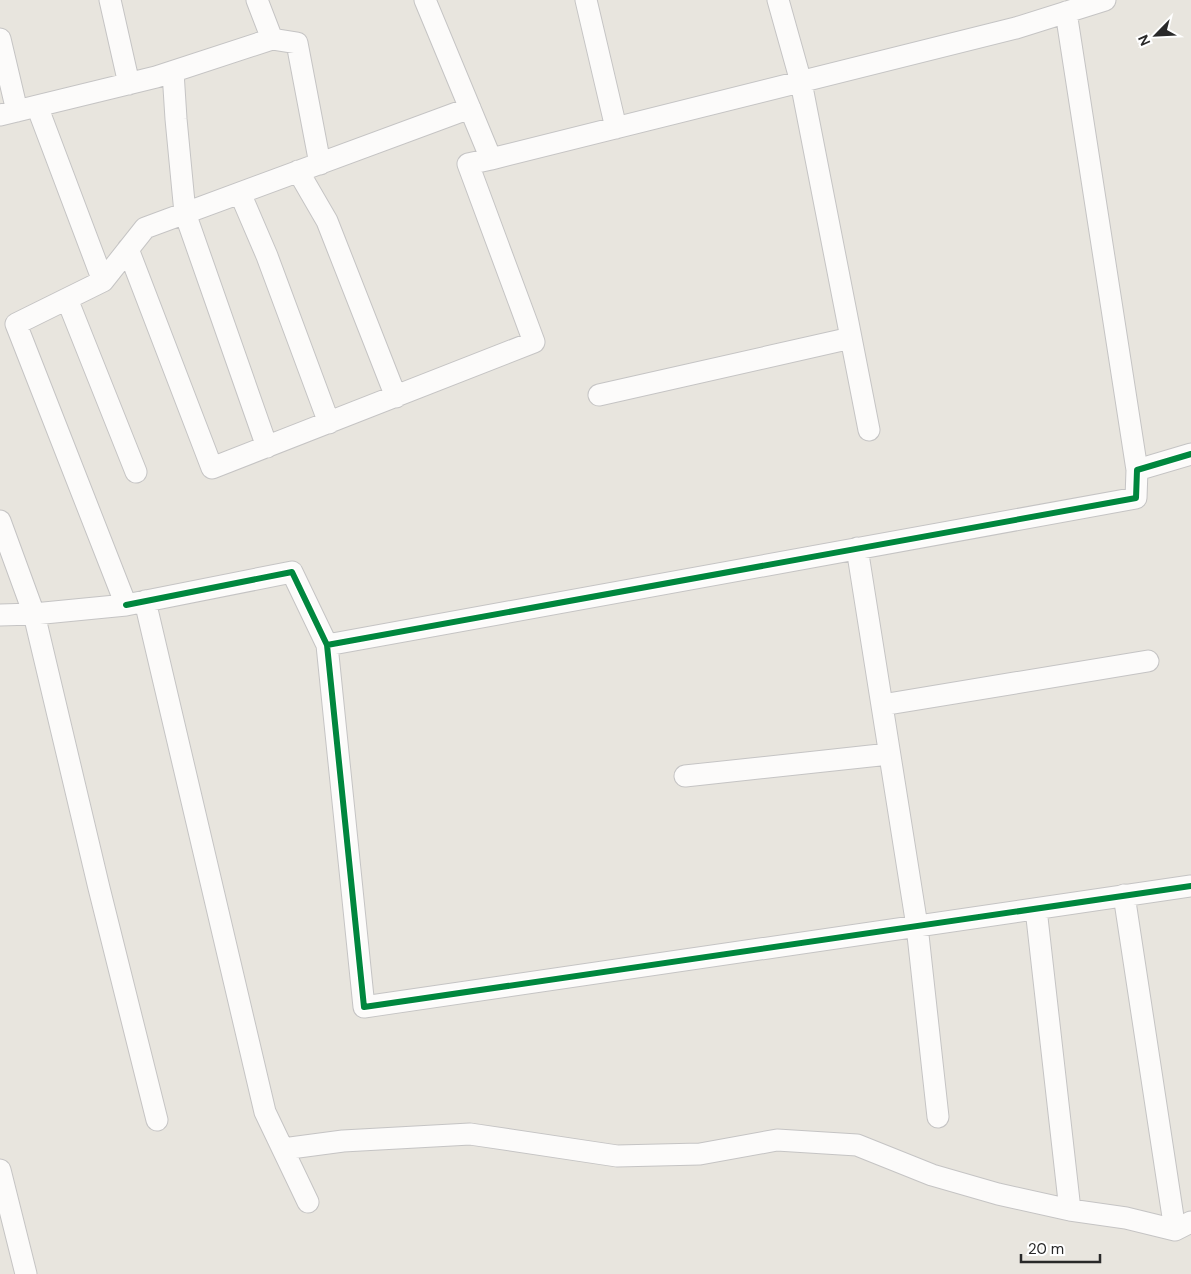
<svg xmlns="http://www.w3.org/2000/svg" width="1191" height="1274" font-family="'DM Sans',sans-serif">
	<style>
		.lines { fill: none; stroke-linecap: round; stroke-linejoin: round }
		.street-casing { stroke: #c5c4c4; stroke-width: 23 }
		.street { stroke: #fcfbfa; stroke-width: 21 }
		.cycleway-casing { stroke: #fff; stroke-width: 9 }
		.cycleway { stroke: #00873e; stroke-width: 6 }
	</style>
	<rect width="100%" height="100%" fill="#e8e5de"/>
	<g class="lines">
		<defs>
			<path id="street" d="M110,0L129,84
				M257,0L272,39L297,43L320,164
				M425,0L491,159L1016,28L1105,0
				M586,0L616,128
				M778,0L801,82L869,430
				M1066,12L1137,470
				M0,39L17,111
				M173,72L176,119L185,213L267,447
				M37,106L103,281
				M0,115L156,77L272,39
				M298,171L327,221L396,397
				M240,193L267,256L329,423
				M128,249L212,468L534,342L468,164L491,159
				M67,299L136,472
				M599,395L851,338
				M0,521L34,614L99,888L157,1120
				M857,548L917,926L938,1117
				M145,601L265,1112L308,1202
				M126,605L292,572L327,645L1136,498L1137,470L1191,454
				M0,615L34,614L126,605L16,324L103,281L145,228L470,108
				M327,645L364,1007L1191,886
				M882,705L1148,661
				M685,776L889,754
				M1124,895L1175,1230
				M1036,909L1070,1210
				M283,1149L343,1141L470,1134L617,1156L700,1154L777,1140L857,1145L932,1175L998,1194L1070,1210L1126,1218L1175,1230L1191,1222
				M0,1170L26,1274"/>
		</defs>
		<use href="#street" class="street-casing"/>
		<use href="#street" class="street"/>
		<defs>
			<path id="cycleway" d="M126,605L292,572L327,645L1136,498L1137,470L1191,454
				M327,645L364,1007L1191,886"/>
		</defs>
		<use href="#cycleway" class="cycleway-casing"/>
		<use href="#cycleway" class="cycleway"/>
	</g>
	<g transform="translate(1156 35) rotate(246)" stroke="#ffffff" stroke-width="4" paint-order="stroke">
	<path d="M0-4L9 19L0 12L-9 19Z" fill="#292929"/>
	<text y="-8" font-size="14" font-weight="bold" text-anchor="middle" fill="#292929">N</text>
	</g>
	<path d="M1021 1254v8h79v-8" fill="none" stroke="#292929" stroke-width="2.5"/>
	<text x="1028" y="1254" font-size="15" fill="#292929" stroke="#ffffff" stroke-width="4" paint-order="stroke">20 m</text>
</svg>
